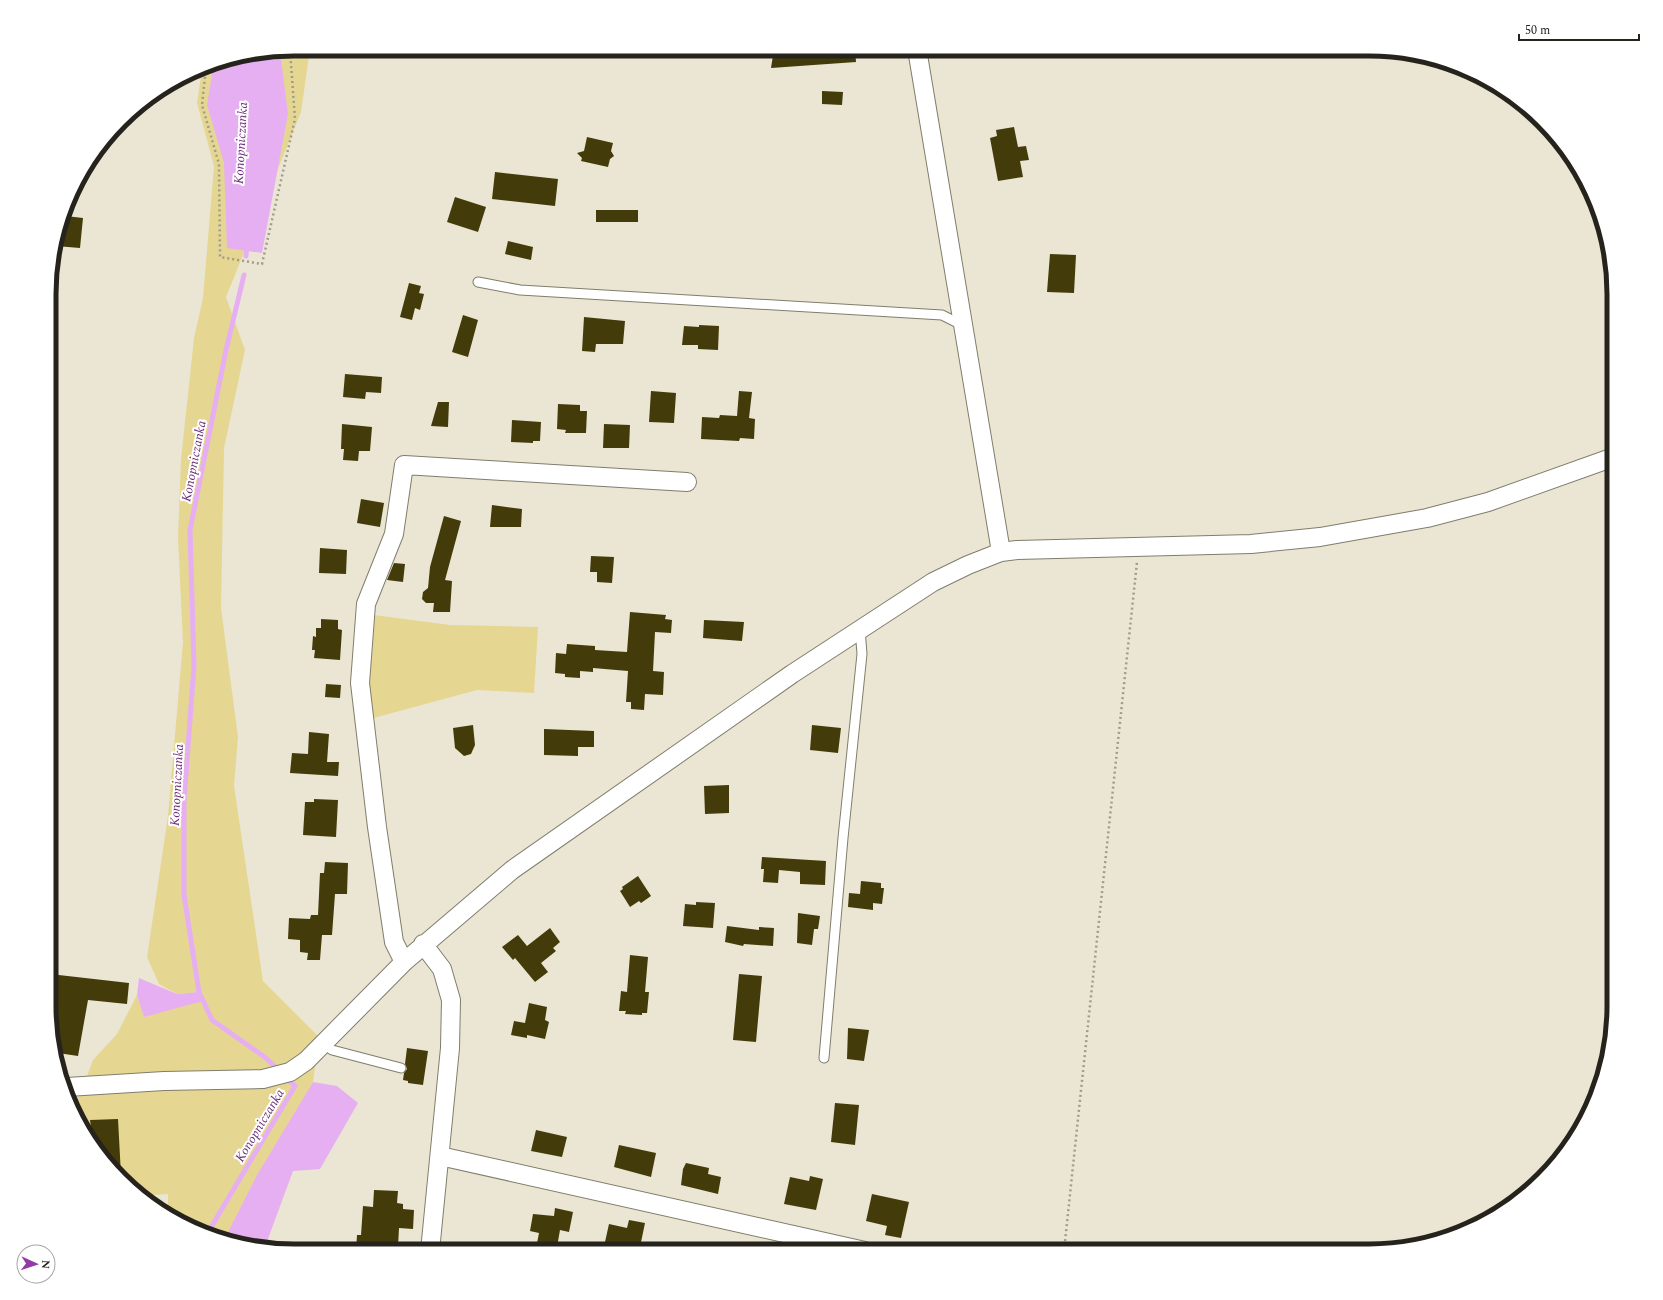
<svg xmlns="http://www.w3.org/2000/svg" width="1663" height="1300" font-family="Spectral,serif">
	<style>
		.green { fill: #e5d792 }
		.water { fill: #e6aff2 }
		.lines { fill: none; stroke-linecap: round; stroke-linejoin: round }
		.stream { stroke: #e6aff2; stroke-width: 5 }
		.building { fill: #443b0a }
		.service-casing { stroke: #817d6c; stroke-width: 11 }
		.minor-casing { stroke: #817d6c; stroke-width: 20 }
		.path { stroke: #9f9c8d; stroke-width: 2.5; stroke-dasharray: 2 3; stroke-linecap: butt }
		.service { stroke: #fff; stroke-width: 9 }
		.minor { stroke: #fff; stroke-width: 18 }
		.labels { text-anchor: middle; stroke-width: 4; stroke-linejoin: round; paint-order: stroke }
		.water-label { font-size: 13px; font-style: italic; fill: #6b2a78; stroke: #fff }
		.rim { fill: none; stroke: #25231c; stroke-width: 5 }
	</style>
	<rect width="100%" height="100%" fill="#eae6d3"/>
	<path class="green" d="M294,49H310L301,112L226,297L245,350L224,448L221,608L238,737L234,786L263,981L319,1037L313,1082L226,1238L200,1232L168,1212V1194L142,1196L132,1190L74,1115L70,1100L79,1097L93,1060L117,1034L137,995L145,1017L199,992L177,994L159,984L147,957L168,816L183,642L178,538L181,459L194,338L203,298L214,166L197,103L202,69L215,62Z
		M374,615L450,625L538,627L534,693L477,690L370,719L365,678Z"/>
	<path class="water" d="M280,51L288,114L262,253L227,248L224,163L207,105L214,62Z
		M139,978L177,994L199,992L203,1001L144,1017L137,995Z
		M313,1082L337,1086L358,1103L320,1169L293,1171L265,1247L225,1238L257,1175Z"/>
	<g class="lines">
		<path class="stream" d="M246,256L247,244
			M244,275L226,350L190,530L194,666L184,801V895L199,992L212,1020L266,1058L279,1071
			M207,1234L295,1086L286,1078"/>
	</g>
	<path class="building" d="M774,49H812V51L855,49L856,62L771,68Z
		M822,91L843,92L842,105L822,104Z
		M1014,127L1018,147L1026,146L1029,160L1020,161L1023,177L998,181L990,138L997,136L996,130Z
		M587,137L613,143L611,151L614,156L610,159L608,167L581,161L582,158L577,153L584,151Z
		M495,172L558,179L555,206L492,199Z
		M455,197L486,207L478,232L447,222Z
		M596,210H638V222H596Z
		M66,216L83,218L80,248L56,246Z
		M508,241L533,247L531,260L505,254Z
		M1050,254L1076,255L1074,293L1047,292Z
		M409,283L421,286L419,293L424,294L420,310L415,308L412,320L400,317Z
		M463,315L478,320L468,357L452,352Z
		M584,317L625,321L623,344H596L595,352L582,351Z
		M699,325L719,326L718,350L698,349V345H682L684,326L699,327Z
		M345,374L382,377L381,393L366,392L365,399L343,397Z
		M651,391L676,393L674,423L649,422Z
		M739,391L752,392L749,418L755,419L754,439L740,438L739,441L701,439L702,417L719,418L720,415L737,416Z
		M438,402H449L448,427L431,426Z
		M558,404L580,405V411H587L586,433H565L566,430L557,429Z
		M512,420L541,422L540,441H533V443L511,442Z
		M342,424L372,427L370,451H359L358,461L343,460L344,449H341Z
		M604,424L630,425L629,448H603Z
		M361,499L384,503L380,527L357,523Z
		M492,505L522,509L521,527H490Z
		M444,516L461,521L445,580L452,581L450,612H433L434,603H426L422,599L423,592L428,588L430,567Z
		M320,548L347,550L346,574L319,573Z
		M591,556L614,557L612,583L597,582V572H590Z
		M394,563L405,564L403,582L387,580Z
		M630,612L666,615L665,619L672,620L671,633L655,632L653,671L664,672L663,695L645,694L644,710L631,709V702H626L628,671L593,668V672L580,671V678L565,677V674L555,673L556,653L566,654L567,644L595,646V650L627,652Z
		M321,619L338,620V629L342,630L340,660L314,658L315,650H312L313,636L316,637V628H321Z
		M704,620L744,622L742,641L703,638Z
		M326,684L341,685L340,698L325,697Z
		M473,725L475,745L471,754L464,756L455,748L453,728Z
		M812,725L841,728L838,753L810,750Z
		M544,729L594,731V747H578V756L544,755Z
		M309,732L329,734L327,762H339L338,776L290,773L292,753L308,754Z
		M729,785V813L705,814L704,786Z
		M314,799L338,800L336,837L303,835L305,802H314Z
		M762,857L826,861L825,885L800,884V872L779,870L778,883L763,882L764,869H761Z
		M325,862L348,863L347,894H335L332,935H322L320,960H307L308,953L300,952V940L288,939L289,918L310,919L311,915H318L320,873H324Z
		M638,876L651,896L641,903L639,901L630,907L620,891L623,889L622,887Z
		M861,881L881,883V888H884L882,904L873,903V910L848,907L849,893L860,894Z
		M696,902L715,903L713,928L683,926L685,904L696,905Z
		M798,913L820,916L818,929H814L812,945L797,943Z
		M727,926L759,930V927L774,928L773,946L744,944L743,946L725,942Z
		M550,928L560,942L553,948L556,951L541,963L548,972L535,982L515,958L513,960L502,947L518,935L527,946Z
		M630,955L648,957L645,992H649L647,1013H642V1015L625,1014L626,1011H619L621,991L627,992Z
		M50,974L129,983L127,1004L88,1000L78,1056L58,1053L53,1035L58,1008L50,1007Z
		M739,974L762,976L756,1042L733,1040Z
		M529,1003L547,1007L545,1020L549,1022L545,1039L527,1035V1038L511,1035L514,1021L525,1023Z
		M848,1028L869,1030L864,1061L847,1059Z
		M407,1048L428,1051L423,1085L408,1083V1081L403,1080L404,1073L407,1069L405,1064Z
		M835,1103L859,1105L855,1145L831,1142Z
		M118,1119L121,1175L84,1127H91L90,1120Z
		M536,1130L567,1137L562,1157L531,1151Z
		M619,1145L656,1153L651,1177L614,1167Z
		M686,1163L709,1168L708,1174L721,1177L718,1194L681,1185L683,1169Z
		M810,1176L823,1179L816,1210L784,1204L790,1177L809,1181Z
		M374,1190L398,1191L397,1203L403,1204V1209L414,1210L413,1229L399,1228L398,1247L375,1245L374,1251H356L357,1235H361L363,1206L373,1207Z
		M872,1194L909,1202L901,1238L885,1235L887,1226L866,1221Z
		M555,1208L573,1212L569,1232L560,1230L557,1247L537,1243L539,1233L530,1231L533,1214L554,1216Z
		M629,1220L645,1223L640,1247L631,1245L630,1251H603L609,1224L627,1228Z"/>
	<g class="lines">
		<defs>
			<path id="service" d="M478,282L520,290L942,315L962,325
				M323,1043L332,1050L401,1068
				M824,1058L843,838L862,654L860,629"/>
			<path id="minor" d="M917,49L1001,552
				M423,944L442,969L451,1000L450,1048L430,1251
				M404,962L394,942L377,827L360,683L366,604L394,534L404,465L687,482
				M67,1087L164,1081L263,1079L290,1072L306,1061L404,962L512,870L792,674L933,582L968,565L1001,552L1017,550L1251,544L1320,537L1427,518L1488,502L1614,457
				M440,1156L865,1251"/>
		</defs>
		<use href="#service" class="service-casing"/>
		<use href="#minor" class="minor-casing"/>
		<path class="path" d="M206,67L202,105L219,164L220,257L262,264L295,119L290,50
			M1064,1251L1137,562"/>
		<use href="#service" class="service"/>
		<use href="#minor" class="minor"/>
	</g>
	<g class="labels">
		<g class="water-label">
			<text transform="translate(240 143) rotate(-87)" y="5">Konopniczanka</text>
			<text transform="translate(193 461) rotate(-79)" y="5">Konopniczanka</text>
			<text transform="translate(176 785) rotate(-87)" y="5">Konopniczanka</text>
			<text transform="translate(259 1125) rotate(-59)" y="5">Konopniczanka</text>
		</g>
	</g>
	<path d="M0 0H1663V1300H0ZM294 56H1369A238 238 0 0 1 1607 294V1006A238 238 0 0 1 1369 1244H294A238 238 0 0 1 56 1006V294A238 238 0 0 1 294 56Z" fill="#fff" fill-rule="evenodd"/>
	<path class="rim" d="M294 56H1369A238 238 0 0 1 1607 294V1006A238 238 0 0 1 1369 1244H294A238 238 0 0 1 56 1006V294A238 238 0 0 1 294 56Z"/>
	<g transform="translate(36 1264) rotate(93)"><circle r="19" fill="#ffffff" stroke="#a8a7a4"/>
	<path d="M0-3L7 15L0 10L-7 15Z" fill="#933aa5"/>
	<text y="-6" font-size="11" font-weight="bold" text-anchor="middle" fill="#25231c">N</text>
	</g>
	<path d="M1519 34v6h120v-6" fill="none" stroke="#25231c" stroke-width="2"/>
	<text x="1525" y="34" font-size="12" fill="#25231c" stroke="#ffffff" stroke-width="3" paint-order="stroke">50 m</text>
</svg>
